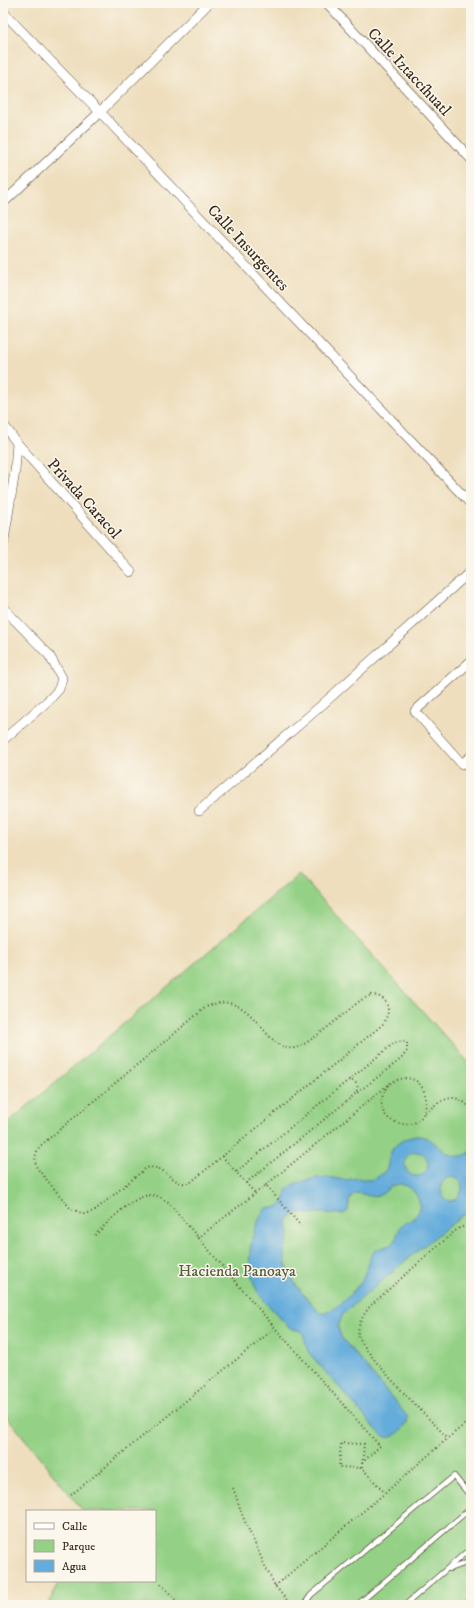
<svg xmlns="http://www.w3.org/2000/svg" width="474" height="1608" font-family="'IM FELL DW Pica',serif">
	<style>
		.green { fill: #94d186; stroke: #687e52 }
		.water { fill: #63acdb; stroke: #4f6b7c; fill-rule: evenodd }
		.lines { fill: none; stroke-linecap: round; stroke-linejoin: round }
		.service-casing { stroke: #564536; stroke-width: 6 }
		.minor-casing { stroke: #564536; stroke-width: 10 }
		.path { stroke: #564536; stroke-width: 2; stroke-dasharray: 1 3; stroke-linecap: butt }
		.service { stroke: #fff; stroke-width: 4.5 }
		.minor { stroke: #fff; stroke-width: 9 }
		.labels { text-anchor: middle; stroke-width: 3; stroke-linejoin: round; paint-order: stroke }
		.street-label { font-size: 16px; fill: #3b2a1e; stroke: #fbf7ec }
		.park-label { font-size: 16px; fill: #565c3d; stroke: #fbf7ec }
	</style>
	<rect width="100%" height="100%" fill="#fbf7ec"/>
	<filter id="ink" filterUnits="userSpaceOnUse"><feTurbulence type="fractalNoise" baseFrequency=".025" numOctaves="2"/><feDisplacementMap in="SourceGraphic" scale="8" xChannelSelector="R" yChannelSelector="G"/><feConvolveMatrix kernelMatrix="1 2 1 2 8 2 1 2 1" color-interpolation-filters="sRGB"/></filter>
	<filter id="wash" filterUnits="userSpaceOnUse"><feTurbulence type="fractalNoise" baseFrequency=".012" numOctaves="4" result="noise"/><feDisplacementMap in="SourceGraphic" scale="16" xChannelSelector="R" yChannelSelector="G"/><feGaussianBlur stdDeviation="0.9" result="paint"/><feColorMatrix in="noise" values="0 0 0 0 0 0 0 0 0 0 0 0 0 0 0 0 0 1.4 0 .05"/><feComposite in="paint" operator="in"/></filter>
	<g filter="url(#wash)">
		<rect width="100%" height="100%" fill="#eedebd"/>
		<path class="green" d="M299,874L471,1065V1605H48L59,1581H155V1511H83L3,1412V1127Z"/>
		<path class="water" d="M419,1136C440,1138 446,1167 471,1152V1213L463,1215L411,1256L343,1314L338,1327L341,1337L408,1417C408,1425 395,1440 386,1437C381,1435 377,1430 373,1426L308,1352L303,1333L298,1330L291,1329C280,1318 268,1306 259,1294C243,1268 249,1232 266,1208C269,1208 271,1208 273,1208C282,1208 287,1197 286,1190L296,1183L317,1178L328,1177L344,1180L357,1178L370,1180L378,1177L386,1170C389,1165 388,1159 390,1154C394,1143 407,1136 419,1136ZM413,1152C435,1150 432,1182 411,1175C402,1168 403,1157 413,1152ZM454,1176C474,1185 451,1214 442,1194C438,1184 445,1177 454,1176ZM400,1184C415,1187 427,1204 414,1218C411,1222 407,1222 403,1224C398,1227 398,1238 393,1243C387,1248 376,1247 372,1254C368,1261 367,1270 363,1278C358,1288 332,1316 320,1313C305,1296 284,1276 285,1252C285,1246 288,1240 289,1234C289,1228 286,1225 288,1219L297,1213L311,1214L320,1213L343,1214L348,1211C349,1207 348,1203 350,1199C356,1186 369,1200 378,1196C388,1192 387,1186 400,1184Z"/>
	</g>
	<g filter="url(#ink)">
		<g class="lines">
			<defs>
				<path id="service" d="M450,1569L471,1561
					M306,1605V1602L311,1595L454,1476L471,1497
					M357,1605L471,1508
					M405,1605L471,1548
					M465,1605L471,1600"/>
				<path id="minor" d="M327,3L471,159
					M3,12L100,112L471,504
					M3,203L100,112L209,3
					M3,424L17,443L131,572
					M3,546L15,471L17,443
					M3,606L6,611L49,655L62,678L59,689L50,699L3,740
					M471,661L415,711L462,764L471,756
					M199,811L323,704L471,571"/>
			</defs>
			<use href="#service" class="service-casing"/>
			<use href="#minor" class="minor-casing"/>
			<path class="path" d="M371,995C390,996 392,1012 382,1025L191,1182C172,1189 167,1163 146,1168L94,1211L84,1214L71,1209L37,1168C34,1160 35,1153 40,1146L206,1007C254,985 263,1054 295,1048C309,1045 348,1010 361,1000Z
				M349,1080L394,1043L403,1041L407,1043V1051L401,1059L357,1093
				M425,1113C441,1100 454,1089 471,1109
				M222,1156L236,1172
				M246,1183L353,1096C359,1090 360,1083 350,1080L346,1082L236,1172L255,1193
				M266,1185L389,1084C433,1057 440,1135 398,1123C378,1118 378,1097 389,1084
				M471,1226L461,1227L455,1231L371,1305C365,1313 358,1322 358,1333C358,1349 433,1423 448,1438L471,1419
				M95,1235C108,1223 137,1189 157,1196C161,1197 164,1200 168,1202L275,1328L380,1446L362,1463
				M198,1238L266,1185L301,1226
				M362,1468L364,1444L341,1443L339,1467L362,1468L385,1493L448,1438
				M233,1488L243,1517L264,1564L275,1586L291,1605
				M71,1495L275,1328
				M161,1584L180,1605
				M275,1586L385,1493"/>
			<use href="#service" class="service"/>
			<use href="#minor" class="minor"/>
		</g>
	</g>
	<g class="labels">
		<g class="street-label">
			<text transform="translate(410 71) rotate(47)" y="6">Calle Iztaccíhuatl</text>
			<text transform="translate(249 247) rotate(47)" y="6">Calle Insurgentes</text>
			<text transform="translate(85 498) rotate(48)" y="6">Privada Caracol</text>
		</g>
		<g class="park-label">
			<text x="237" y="1276">Hacienda Panoaya</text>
		</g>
	</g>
	<rect width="474" height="1608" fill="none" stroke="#fbf7ec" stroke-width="16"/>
	<rect x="26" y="1510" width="130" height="72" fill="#fbf7ec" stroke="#aea59a"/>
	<rect x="34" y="1523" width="20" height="6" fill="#ffffff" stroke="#aea59a"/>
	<text x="62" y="1530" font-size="12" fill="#3b2a1e">Calle</text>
	<rect x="34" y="1540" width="20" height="12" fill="#94d186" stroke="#aea59a"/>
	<text x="62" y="1550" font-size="12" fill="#3b2a1e">Parque</text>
	<rect x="34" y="1560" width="20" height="12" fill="#63acdb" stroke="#aea59a"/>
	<text x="62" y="1570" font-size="12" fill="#3b2a1e">Agua</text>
</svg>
